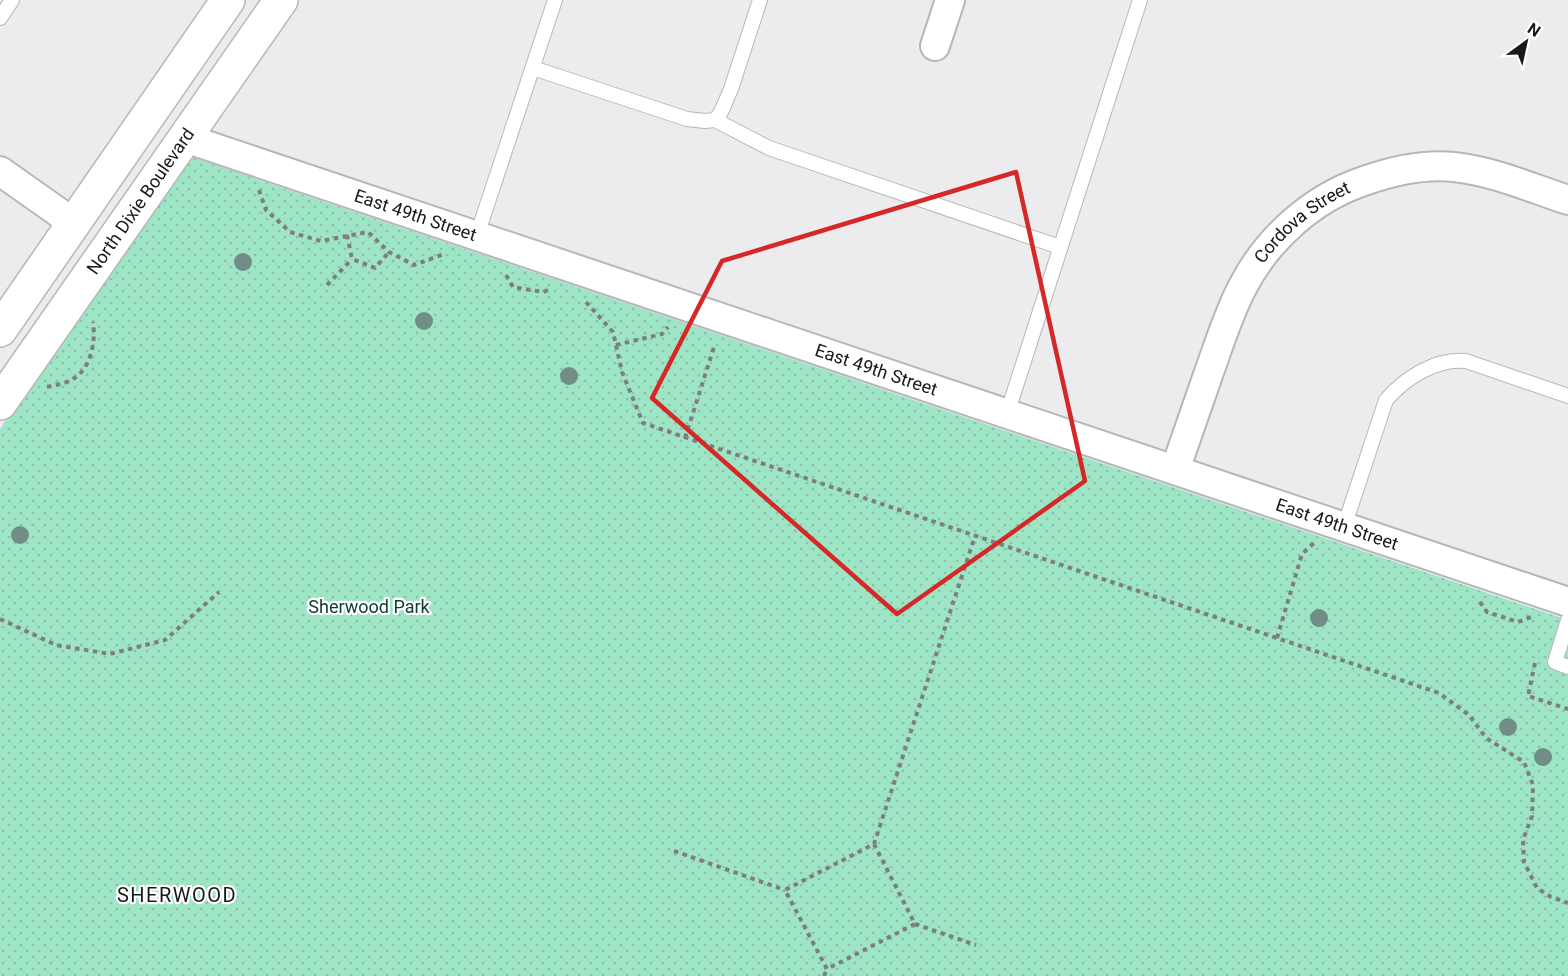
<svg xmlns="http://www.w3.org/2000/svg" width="1568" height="976" font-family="Roboto,sans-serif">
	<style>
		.park { fill: url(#park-dots) }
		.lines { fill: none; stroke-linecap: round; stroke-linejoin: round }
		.lane-casing { stroke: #b7b7b9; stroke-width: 16 }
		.street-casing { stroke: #b7b7b9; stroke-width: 32 }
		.secondary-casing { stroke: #b7b7b9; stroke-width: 36 }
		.path { stroke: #7e7e80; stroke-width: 4; stroke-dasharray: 4.5 4.5; stroke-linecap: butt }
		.lane { stroke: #fff; stroke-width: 14 }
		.street { stroke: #fff; stroke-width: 28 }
		.secondary { stroke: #fff; stroke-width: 33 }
		.tree { fill: #728d85 }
		.marked { fill: none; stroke: #d62828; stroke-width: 4.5; stroke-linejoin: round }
		.labels { text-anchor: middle; stroke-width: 4.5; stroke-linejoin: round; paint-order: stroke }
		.street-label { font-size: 18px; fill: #19191a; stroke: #fff }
		.park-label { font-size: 18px; fill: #0e402e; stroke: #fff }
		.neighbourhood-label { font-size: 20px; letter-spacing: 1.5px; fill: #19191a; stroke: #fff }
	</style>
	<defs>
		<pattern id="park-dots" width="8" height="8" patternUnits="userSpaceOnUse" patternTransform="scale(1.5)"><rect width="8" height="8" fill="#9de5c4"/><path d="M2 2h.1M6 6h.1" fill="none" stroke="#87c4a8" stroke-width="1.8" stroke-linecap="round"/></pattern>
	</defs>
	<rect width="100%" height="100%" fill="#ececef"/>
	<path class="park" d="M185,155L1568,620V976H0V429Z"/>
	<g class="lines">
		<defs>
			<path id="lane" d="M0,18L12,0
				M533,68L687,119L705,121L715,120L721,112L731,89L760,0
				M715,120L769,148L1060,247
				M477,235L555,0
				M1007,414L1140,0
				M1344,527L1386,400C1405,378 1436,358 1466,361L1568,396
				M1568,620L1555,662L1568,667"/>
			<g id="street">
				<path d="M935,46L950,0"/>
				<path id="s1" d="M185,138L1568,602"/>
				<path d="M0,171L75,224"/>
				<path id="s2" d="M1175,470C1186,439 1197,407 1208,375C1219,345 1228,314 1243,286C1268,238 1313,198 1364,181C1392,171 1425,164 1454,167C1493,171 1531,188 1568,200"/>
			</g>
			<g id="secondary">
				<path d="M0,330L228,0"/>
				<path id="s3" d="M0,403L281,0"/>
			</g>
		</defs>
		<use href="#lane" class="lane-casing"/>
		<use href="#street" class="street-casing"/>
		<use href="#secondary" class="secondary-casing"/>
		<path class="path" d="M259,190L266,210L290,232L321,241L368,232L389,252L414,265L444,254
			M347,235L352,259L375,268L389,252
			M506,275L513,287L543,292L551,289
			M327,285L352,259
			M586,302L613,332L622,372L643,423L1439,693L1469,715L1486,738L1524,762L1533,785L1532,816L1523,840L1524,862L1537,888L1551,897L1568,903
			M616,345L662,334L668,327
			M47,387C55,385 64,384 71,380C91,370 96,342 93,322
			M685,438L714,347L713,344
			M1480,602L1487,612L1518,622L1531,617
			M0,619L56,645L110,654L165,640L219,592
			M1277,638L1302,554L1314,543
			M1535,663L1528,696L1568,709
			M874,844L915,924L827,969L785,890L874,844L975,536
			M674,851L785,890
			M915,924L976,945
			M824,976L827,969"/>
		<use href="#lane" class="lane"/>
		<use href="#street" class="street"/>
		<use href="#secondary" class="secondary"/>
	</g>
	<g class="tree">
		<circle cx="243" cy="262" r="9"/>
		<circle cx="424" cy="321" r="9"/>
		<circle cx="569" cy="376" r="9"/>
		<circle cx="20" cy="535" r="9"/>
		<circle cx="1319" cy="618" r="9"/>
		<circle cx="1508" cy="727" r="9"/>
		<circle cx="1543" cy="757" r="9"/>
	</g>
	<path class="marked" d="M1016,172L1085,481L897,614L652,398L722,261Z"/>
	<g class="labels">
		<g class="street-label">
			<text dy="6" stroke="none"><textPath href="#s3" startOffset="246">North Dixie Boulevard</textPath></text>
			<text dy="6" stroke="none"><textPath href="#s1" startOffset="243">East 49th Street</textPath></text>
			<text dy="6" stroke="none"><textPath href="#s2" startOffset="285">Cordova Street</textPath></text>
			<text dy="6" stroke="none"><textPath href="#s1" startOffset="729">East 49th Street</textPath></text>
			<text dy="6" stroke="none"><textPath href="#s1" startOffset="1215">East 49th Street</textPath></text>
		</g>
		<g class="park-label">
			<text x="369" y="613">Sherwood Park</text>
		</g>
		<g class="neighbourhood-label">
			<text x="177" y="902">SHERWOOD</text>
		</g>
	</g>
	<g transform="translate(1526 42) rotate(33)" stroke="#ffffff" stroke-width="4.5" paint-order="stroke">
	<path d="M0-4.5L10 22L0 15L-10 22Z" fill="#19191a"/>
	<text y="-9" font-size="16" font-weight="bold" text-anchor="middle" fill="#19191a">N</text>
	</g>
</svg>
